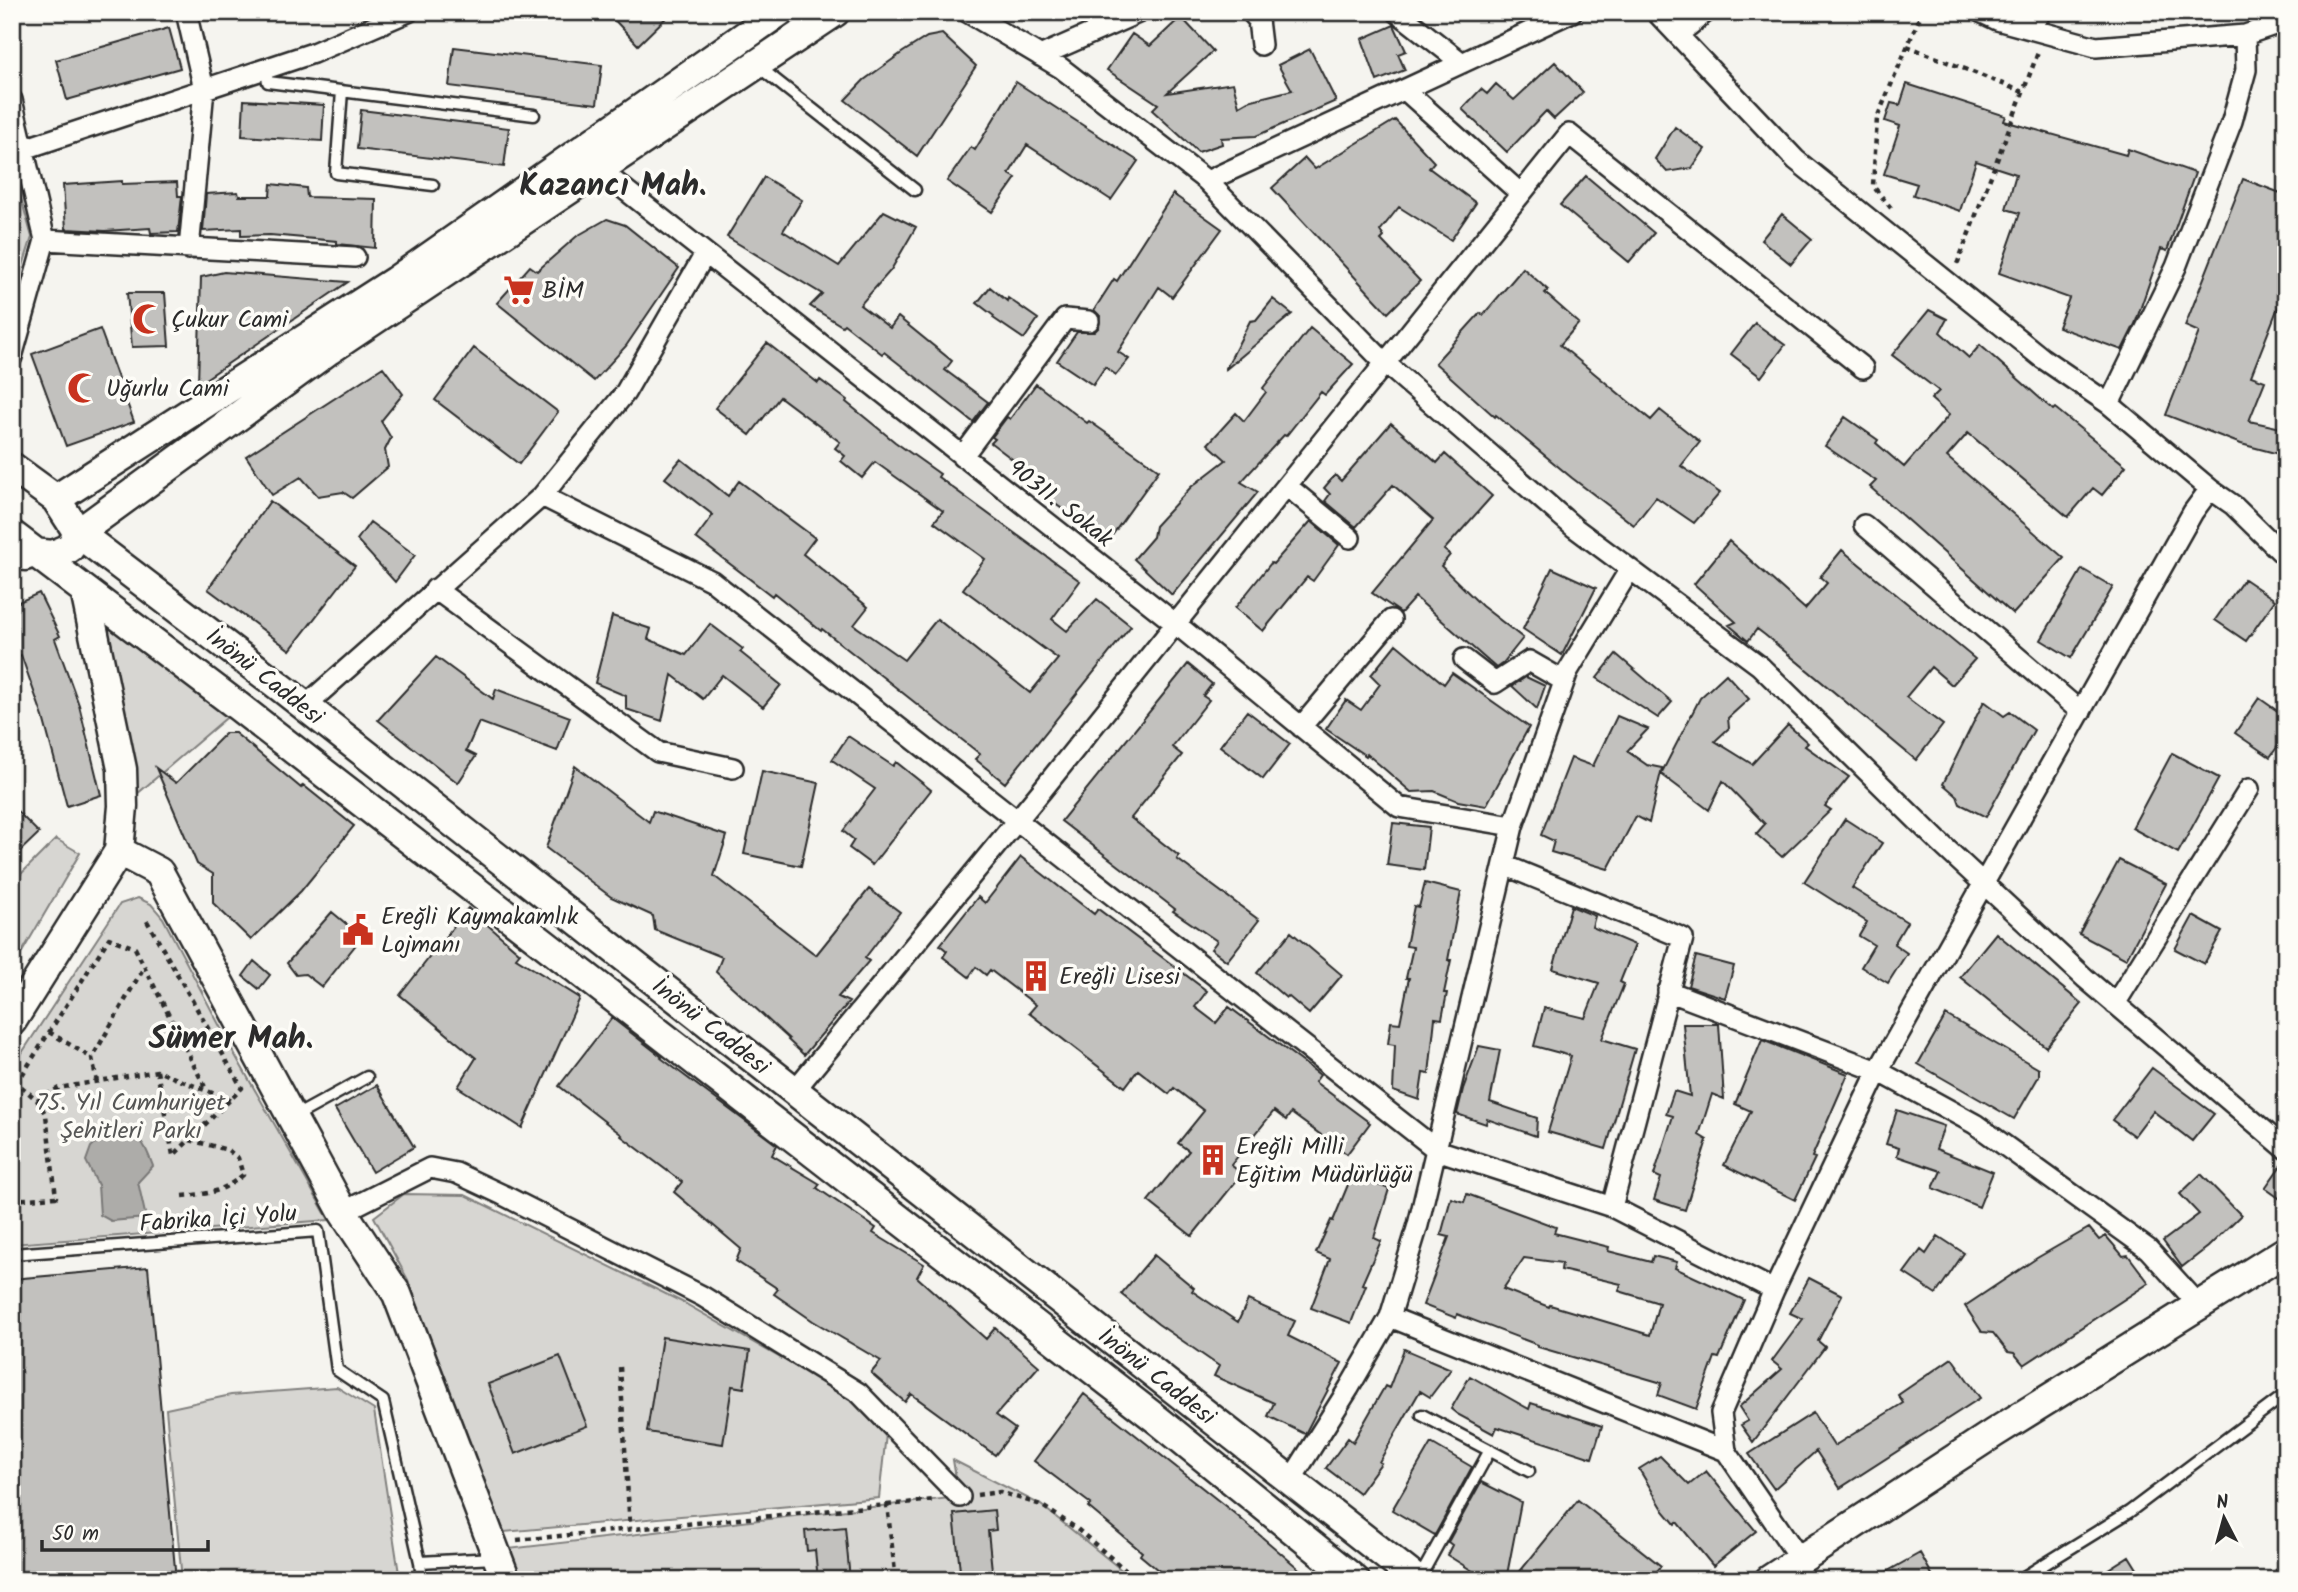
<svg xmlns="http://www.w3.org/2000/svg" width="2298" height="1592" font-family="Kalam,sans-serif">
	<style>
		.green { fill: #d7d6d2; stroke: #81807e; stroke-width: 2 }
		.water { fill: #adaca9; stroke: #797877; stroke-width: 2 }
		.building { fill: #c2c1be; stroke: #2b2b2b; stroke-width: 2; fill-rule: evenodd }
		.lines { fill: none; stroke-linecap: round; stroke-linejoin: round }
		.lane-casing { stroke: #2b2b2b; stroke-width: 15 }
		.street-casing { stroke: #2b2b2b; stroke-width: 24 }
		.secondary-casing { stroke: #2b2b2b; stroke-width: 33 }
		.path { stroke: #2b2b2b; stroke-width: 4.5; stroke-dasharray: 5 5; stroke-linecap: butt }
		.lane { stroke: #fdfcf7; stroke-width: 10 }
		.street { stroke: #fdfcf7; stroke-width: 19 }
		.secondary { stroke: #fdfcf7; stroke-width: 28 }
		.rail { stroke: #2b2b2b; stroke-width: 5; stroke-dasharray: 10 5; stroke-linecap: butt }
		.labels { text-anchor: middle; stroke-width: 7; stroke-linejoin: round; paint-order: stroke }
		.poi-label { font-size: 24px; fill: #2b2b2b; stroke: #fdfcf7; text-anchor: start }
		.street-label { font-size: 24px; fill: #2b2b2b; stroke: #fdfcf7 }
		.park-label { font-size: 24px; fill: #565655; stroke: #fdfcf7 }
		.district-label { font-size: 32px; font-weight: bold; fill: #2b2b2b; stroke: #fdfcf7 }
	</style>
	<rect width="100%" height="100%" fill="#f5f4ef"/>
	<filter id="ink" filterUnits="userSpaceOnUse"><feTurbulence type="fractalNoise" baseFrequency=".0143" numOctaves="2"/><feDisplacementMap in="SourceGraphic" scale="14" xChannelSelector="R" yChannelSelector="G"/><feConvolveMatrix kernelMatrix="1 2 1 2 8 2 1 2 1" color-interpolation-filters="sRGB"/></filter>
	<g filter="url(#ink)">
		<path class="green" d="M12,167L32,237L12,301Z
			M85,591L239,707L123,806Z
			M56,839L80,853L21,954L12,946V883Z
			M138,898L151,904L163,918L235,1055L329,1220L12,1244V1068L120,904Z
			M404,1194L465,1195L684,1303L851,1398L886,1434L879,1498L504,1532L408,1280L374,1217Z
			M337,1387L374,1410L400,1580H182L166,1409L231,1395Z
			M953,1460L1041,1505L1134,1580H523L508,1549L959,1497Z"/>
		<path class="water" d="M106,1133C139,1134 141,1135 153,1166L138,1182L146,1218L111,1221L100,1215L98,1185L86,1161L91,1147Z"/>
		<path class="building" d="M607,12H672L638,45Z
			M1181,17L1213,51L1167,93L1233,83L1239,106L1248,101L1292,90L1278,65L1310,49L1336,101L1256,136L1221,138L1222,144L1198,152L1152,110L1158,104L1107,70L1132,34L1150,46Z
			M1394,25L1406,51L1398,54L1405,70L1377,81L1362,39Z
			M169,28L180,68L67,100L56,60Z
			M942,34L976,66L917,156L845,100L864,80L903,52L927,37Z
			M454,47L602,65L597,104L449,86Z
			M1555,62L1583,92L1554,119L1546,111L1507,152L1462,109L1481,89L1487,94L1496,84L1514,100Z
			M1016,82L1138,161L1111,200L1027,145L1009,174L1016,178L992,212L947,181L971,147L975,150Z
			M1907,84L2006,116L2004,121L2126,155L2128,149L2195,173L2167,251L2161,249L2135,324L2122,350L2058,327L2069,298L1999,273L2020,213L2006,209L2016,174L1976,161L1960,211L1913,195L1917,184L1884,174L1900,126L1885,121L1891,103L1900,105Z
			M244,100L324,105L322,141L242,136Z
			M361,110L509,128L504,167L357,149Z
			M1395,120L1434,162L1429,168L1476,203L1451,240L1399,207L1380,231L1384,237L1381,240L1420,281L1388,313L1272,188L1305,158L1315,169Z
			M1675,127L1705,149L1692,168L1667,172L1655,159Z
			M1586,176L1654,233L1629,262L1560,205Z
			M764,177L802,200L783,231L839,266L884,211L916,227L891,270L860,305L890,328L898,317L952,361L945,370L988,402L973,422L884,352L882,354L844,324L842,326L810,306L822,294L727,237Z
			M2243,179L2286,195V287L2251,376L2265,381L2249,421L2286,429V456L2241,444L2166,415L2199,332L2185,326Z
			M122,181V184L177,182L178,196H182L178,232L151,233L150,228L105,231L66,229L63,185Z
			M271,184L306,188L307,197L376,199L375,248L337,244V241L270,235L241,236V229L203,231L206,194L238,192L239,196H270Z
			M1173,194L1222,229L1172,297L1159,287L1118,352L1129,359L1116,375L1105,367L1093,385L1057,361L1077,332H1094L1099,327L1100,316L1094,310L1114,279L1117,281Z
			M1782,214L1812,239L1791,264L1761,240Z
			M607,219L625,225L679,268L626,346L594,381L497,303L530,266L537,271L577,236Z
			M1523,268L1548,290L1545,293L1579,323L1560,345L1651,420L1660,410L1700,442L1681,466L1720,493L1694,523L1656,497L1634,525L1572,478L1496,415L1495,417L1435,363L1480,313L1483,315Z
			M224,272L348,282L198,384L201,277Z
			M990,287L1007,301L1008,298L1038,319L1024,339L993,318L994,316L977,303Z
			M127,293H165L169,346L132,347Z
			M1273,299L1292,314L1225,370L1250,321L1256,320Z
			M1929,310L1947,319L1940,332L1969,358L1980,345L2053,410L2055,408L2126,466L2102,495L2093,488L2068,517L1968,433L1947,457L2064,558L2013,614L1870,487L1876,481L1825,446L1845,417L1878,440L1876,443L1904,467L1949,415L1931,399L1939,391L1892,355Z
			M1755,323L1785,345L1761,377L1731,354Z
			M1310,328L1353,364L1325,395L1321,392L1286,436L1284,435L1241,482L1258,492L1172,595L1134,559L1153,537L1155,526L1191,487L1226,460L1208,444L1236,413L1244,421L1266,392L1263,388Z
			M100,329L134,422L66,446L32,354Z
			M767,343L818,383L820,380L847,400L846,402L895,442L940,474L938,477L1080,581L1052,619L1067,631L1097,599L1131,626L1005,783L975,759L980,754L822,629L821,631L774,593L772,596L696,538L713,515L665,478L681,459L728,496L739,481L815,538L803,554L868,607L854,625L904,660L937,619L1030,693L1058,659L963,589L985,559L934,522L943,511L875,462L862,478L841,461L845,456L835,448L840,442L780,397L750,435L715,408Z
			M474,348L558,412L519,464L435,400Z
			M383,367L403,394L381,421L391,438L385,450L388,467L352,498L343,492L318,496L301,477L272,495L246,456Z
			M1036,384L1087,423L1089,421L1159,470L1108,541L1038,492L1044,483L991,443L995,439L992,437L1007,417L1010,419Z
			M1391,423L1437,463L1445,454L1492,496L1444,550L1450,555L1441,566L1482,606L1523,638L1503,663L1496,668L1415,597L1401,613L1372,593L1433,520L1393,485L1356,527L1325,501L1330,494L1324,488L1335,475L1341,481Z
			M270,501L355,566L290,650L208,589Z
			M1311,521L1339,545L1313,581L1307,577L1263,631L1235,608L1271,563L1273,564Z
			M370,522L415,555L395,582L357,540Z
			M1729,541L1805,609L1827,583L1820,577L1842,550L1975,659L1952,685L1931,667L1906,697L1943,725L1916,760L1765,635L1757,629L1748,641L1729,625L1736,622L1694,584Z
			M1552,568L1596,588L1562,655L1523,629Z
			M2082,569L2113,587L2071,658L2041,640Z
			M2244,579L2275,600L2246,641L2215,620Z
			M39,593L60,636L55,639L79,705L101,795L67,806L43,717L21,655L12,659V605Z
			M612,616L651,629L648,639L686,655L710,624L743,649L740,652L781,685L763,707L722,675L703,699L672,675L662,721L626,709V696L595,683Z
			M1396,644L1444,684L1452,673L1529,727L1486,806L1458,801L1434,791L1411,792L1367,754L1366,756L1326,729L1346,700L1361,710L1380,684L1371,675Z
			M1616,654L1672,702L1658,718L1597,678Z
			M436,657L493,699L496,689L570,717L557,751L479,722L466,751L476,756L458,783L378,720Z
			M1188,664L1212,684L1203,696L1209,700L1172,747L1182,755L1131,818L1179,856L1177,859L1259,920L1227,961L1211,949L1217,941L1173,911L1175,909L1061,821Z
			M1726,674L1749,699L1728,718L1729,728L1715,741L1752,764L1788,725L1808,743L1805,746L1849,777L1825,806L1831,810L1782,857L1756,834L1765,824L1723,781L1709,810L1661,774L1700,698Z
			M1526,677L1545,686L1537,709L1512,686Z
			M2259,698L2286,717V735L2270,757L2235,733Z
			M1984,701L2004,716L2010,712L2034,730L1986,817L1960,804L1957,796L1943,784Z
			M1247,711L1290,744L1263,779L1220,746Z
			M1617,716L1648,729L1627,751L1647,765L1662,768L1649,823L1636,816L1608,869L1551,852L1554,841L1541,835L1571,758L1593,766Z
			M226,733H235L301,788L303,785L354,826L301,891L251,940L213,903V874L197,864L156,768L176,783Z
			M848,736L893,766L896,762L931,790L872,865L849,848L854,840L843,831L875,789L832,760Z
			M2172,753L2219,778L2178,853L2132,828Z
			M575,766L649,822L653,811L727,836L714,876L816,955L869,889L900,912L865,958L869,961L838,997L849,1002L804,1055L788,1040L789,1039L716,972L722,957L655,930L653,916L611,897L546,848Z
			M762,771L819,783L801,866L744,854Z
			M12,806L39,833L12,859Z
			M1845,819L1882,843L1852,888L1907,922L1894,944L1907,953L1888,983L1861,967L1874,945L1859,936L1867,922L1804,882Z
			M1393,823L1429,827L1424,870L1387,865Z
			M1021,857L1094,914L1098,909L1207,991L1195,1007L1216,1023L1229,1007L1320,1075L1315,1082L1370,1123L1347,1154L1291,1113L1286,1120L1274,1111L1231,1165L1242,1174L1192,1236L1148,1201L1189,1151L1178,1143L1204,1111L1174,1088L1169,1094L1138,1070L1125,1087L1029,1013L1036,1005L990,970L986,975L976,967L969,977L943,957L947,951L940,945L978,897L985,903Z
			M2119,860L2166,884L2126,959L2079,934Z
			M1425,883L1461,892L1448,960H1451L1444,993H1447L1442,1019L1435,1018L1429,1074L1423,1073L1419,1100L1393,1091L1395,1045L1388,1044L1391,1022L1400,1023L1409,978H1406L1413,947L1406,946L1414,906L1419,907Z
			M1571,906L1595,916L1592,927L1635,945L1620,982L1624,984L1602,1039L1635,1049L1606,1149L1548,1132L1571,1056L1534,1046L1544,1008L1585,1018L1599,983L1553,969Z
			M468,908L520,953L516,958L580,998L522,1128L458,1087L476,1058L400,995Z
			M332,912L362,937L322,987L305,974L296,975L287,963Z
			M2193,916L2222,932L2204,964L2175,949Z
			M1291,932L1342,975L1309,1014L1288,996L1286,998L1257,973Z
			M1996,933L2082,1004L2046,1047L1960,977Z
			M1696,956L1734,966L1725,998L1688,986Z
			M254,961L270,975L259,989L243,976Z
			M1946,1015L2039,1069V1076L2014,1119L1918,1064Z
			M612,1018L662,1057L661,1058L777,1145L772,1155L820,1184L817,1188L876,1228L873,1233L924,1264L917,1277L986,1339L995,1328L1039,1366L996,1415L1015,1429L995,1455L911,1394L905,1402L871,1373L881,1361L813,1321L774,1294L778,1289L736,1261L741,1249L674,1192L682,1182L621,1136L622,1135L559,1086Z
			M1683,1024H1719L1724,1099L1712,1094L1699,1135L1707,1140L1685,1210L1654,1200L1661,1178L1654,1175L1673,1116L1666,1114L1674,1091L1690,1096Z
			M1762,1040L1848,1074L1812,1157L1815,1158L1795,1200L1724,1165L1751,1111L1735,1104Z
			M1479,1046L1500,1050L1490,1102L1537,1118L1536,1136L1487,1119L1486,1124L1457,1114L1463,1089Z
			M2152,1068L2214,1114L2192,1141L2153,1111L2134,1136L2112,1120Z
			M377,1085L414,1147L372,1172L335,1109Z
			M1897,1110L1944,1126L1936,1149L1993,1172L1979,1207L1933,1188L1941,1171L1897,1156L1899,1148L1886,1144Z
			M2284,1161H2286V1203L2265,1188Z
			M2201,1174L2241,1215L2208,1247L2182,1267L2163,1241L2199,1214L2180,1194Z
			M1352,1175L1389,1189L1374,1238L1381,1241L1362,1284L1366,1285L1351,1323L1311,1308L1330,1259L1316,1253L1331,1220L1333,1221Z
			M1467,1194L1556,1227L1554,1233L1609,1247L1608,1251L1651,1262L1653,1256L1677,1262L1675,1268L1744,1300L1719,1358L1715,1357L1696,1409L1658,1395L1662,1383L1538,1347V1345L1457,1314L1456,1318L1423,1305L1449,1237L1441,1235L1451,1198L1464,1202ZM1524,1258L1562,1263L1561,1270L1621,1284L1619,1291L1659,1303L1650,1335L1550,1305L1549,1307L1503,1289Z
			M2089,1228L2099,1240L2106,1236L2123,1256L2128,1255L2149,1283L2024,1365L2014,1353L2008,1352L1993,1333L1982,1332L1965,1306L2037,1258Z
			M1938,1236L1964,1253L1936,1294L1904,1273L1921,1250L1926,1254Z
			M1154,1255L1194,1288L1192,1291L1238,1322L1248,1300L1295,1321L1288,1336L1342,1363L1305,1434L1268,1416L1274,1403L1214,1376L1219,1366L1158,1324L1121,1294Z
			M148,1267L176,1580H12V1279Z
			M1809,1278L1842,1295L1818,1341L1825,1347L1753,1442L1741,1425L1748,1421L1739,1407L1782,1369L1772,1361L1803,1319L1790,1313Z
			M662,1337L750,1351L744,1388L732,1386L723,1444L647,1432Z
			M1404,1349L1451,1369L1430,1397L1420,1391L1379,1462L1381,1463L1359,1493L1326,1468L1348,1438L1353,1442L1385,1386L1389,1388Z
			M560,1356L587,1426L515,1454L488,1384Z
			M1952,1358L1980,1398L1840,1488L1816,1451L1774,1489L1749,1454L1813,1413L1834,1446L1903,1403L1898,1395Z
			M1470,1376L1529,1409L1531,1403L1602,1426L1592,1458L1497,1427L1494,1434L1457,1414L1451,1409Z
			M1084,1394L1234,1513L1312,1580H1170L1140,1555L1142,1552L1088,1507L1091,1504L1034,1461Z
			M1431,1443L1472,1467L1435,1535L1392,1510Z
			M1660,1456L1689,1485L1706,1471L1756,1531L1713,1566L1677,1522L1675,1524L1664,1511L1639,1469Z
			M1481,1482L1521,1502L1506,1580H1487L1447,1555L1452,1545L1448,1542Z
			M1578,1500L1661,1566L1650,1580H1513Z
			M994,1510L996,1530L988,1531L993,1580H961L954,1514Z
			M845,1527L850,1580H818L815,1550L807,1551L805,1531Z
			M1920,1553L1935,1580H1872Z
			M2129,1556L2144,1580H2091Z"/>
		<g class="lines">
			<defs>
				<path id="lane" d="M759,67L915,190
					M265,68L268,82L534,115
					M342,91L336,173L433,185
					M294,1117L367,1077
					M12,1254L318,1231L337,1370L383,1401L420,1562L494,1558
					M1422,1415L1529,1471
					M420,1562L422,1580
					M1419,1579L1490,1450
					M2019,1580L2129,1512L2286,1394"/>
				<path id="street" d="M186,12L204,89L189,249
					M967,12L1061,68L1207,181L1385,363L1575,528L1760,666L1939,842L2085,978L2286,1149
					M1251,12L1258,20L1261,45
					M1397,12L1462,63
					M1656,12L1796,160L2042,358L2109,404
					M1980,12L1997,20L2096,47L2245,35L2246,70L2232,121L2176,267L2109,404L2210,489L2233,505L2286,557
					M2027,28L2042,12
					M1678,35L1706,12
					M2245,35L2286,21
					M1040,56L1140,12
					M1405,90L1521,194
					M12,100L45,240L12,357
					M12,150L24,149L313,53L408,12
					M600,170L1176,624L1399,807L1513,826
					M1207,181L1572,12
					M45,240L355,257
					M962,457L1065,319L1089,321
					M1287,486L1350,538
					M542,496L712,581L1437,1150L1612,1207L1774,1290
					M1864,525L2081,712
					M435,589L658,752L733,768
					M1464,659L1495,683L1529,661L1564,681
					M305,706L542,496L625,393L705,254
					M1301,727L1391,620
					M1504,865L1683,938L1612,1207
					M1668,991L1878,1071L1975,1124L2148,1249L2199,1305
					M2115,1004L2249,789
					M794,1091L1043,789L1569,134L1863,368
					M343,1212L430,1168L456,1173L503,1195L702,1296L859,1393L960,1497
					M1390,1317L1726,1451
					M1291,1480L1349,1388L1390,1317L1418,1225L1513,826L1568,671L1630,569
					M1800,1559L1726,1451L1721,1413L1774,1290L1878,1071L2193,512L2210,489"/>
				<path id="secondary" d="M12,467L56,499L78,533L283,689L1417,1580
					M56,499L395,281L779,12
					M12,535L239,707L1159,1421L1355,1580
					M25,556L33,553L53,555L70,548L78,533L329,350L835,12
					M119,851L159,872L343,1212L397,1294L506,1580
					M12,1021L119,851L123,806L122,769L85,591
					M1769,1580L1994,1433L2286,1251"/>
			</defs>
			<use href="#lane" class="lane-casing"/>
			<use href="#street" class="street-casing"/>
			<use href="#secondary" class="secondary-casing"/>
			<path class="path" d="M1907,46L2023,92
				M1891,208L1873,186L1877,118L1922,12
				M1956,261L1958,262L2039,50
				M147,921L242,1088L173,1156
				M49,1032L92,1058
				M157,1071L173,1155
				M97,1082L92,1058L144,967
				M37,1100L59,1088L157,1071L230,1100
				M183,1196C209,1194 222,1192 243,1175L238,1158L228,1150L190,1140
				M12,1200L56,1197L46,1115L37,1100L17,1083L109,938L135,948L206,1089
				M620,1367L630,1529
				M977,1495L1000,1492L1041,1505L1076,1528L1137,1580
				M887,1505L934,1500
				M517,1540L887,1505L896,1580"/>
			<use href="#lane" class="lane"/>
			<use href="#street" class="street"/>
			<use href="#secondary" class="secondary"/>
			<path class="rail" d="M2263,1580L2286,1565"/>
		</g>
	</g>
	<defs>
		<symbol id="supermarket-bare" viewBox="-9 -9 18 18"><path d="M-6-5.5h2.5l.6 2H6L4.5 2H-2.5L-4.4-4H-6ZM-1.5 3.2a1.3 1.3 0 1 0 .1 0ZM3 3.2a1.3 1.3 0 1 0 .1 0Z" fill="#c8321e" stroke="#fdfcf7" stroke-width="2.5" paint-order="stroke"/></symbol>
		<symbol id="mosque-bare" viewBox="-9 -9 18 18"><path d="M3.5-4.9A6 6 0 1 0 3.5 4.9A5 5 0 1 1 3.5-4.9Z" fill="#c8321e" stroke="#fdfcf7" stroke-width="2.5" paint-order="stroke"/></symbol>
		<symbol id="civic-bare" viewBox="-9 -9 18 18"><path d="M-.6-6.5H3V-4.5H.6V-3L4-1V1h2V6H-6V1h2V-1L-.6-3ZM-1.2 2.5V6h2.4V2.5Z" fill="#c8321e" stroke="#fdfcf7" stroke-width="2.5" paint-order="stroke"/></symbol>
		<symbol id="building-bare" viewBox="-9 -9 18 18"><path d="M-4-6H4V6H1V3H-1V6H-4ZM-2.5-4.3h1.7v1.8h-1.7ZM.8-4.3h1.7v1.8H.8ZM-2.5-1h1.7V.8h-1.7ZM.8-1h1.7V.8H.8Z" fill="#c8321e" stroke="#fdfcf7" stroke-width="2.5" paint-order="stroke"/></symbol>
	</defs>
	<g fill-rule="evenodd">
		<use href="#supermarket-bare" x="497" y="268" width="44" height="44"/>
		<use href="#mosque-bare" x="126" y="297" width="44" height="44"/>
		<use href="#mosque-bare" x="61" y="366" width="44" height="44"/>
		<use href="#civic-bare" x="336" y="908" width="44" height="44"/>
		<use href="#building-bare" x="1014" y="954" width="44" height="44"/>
		<use href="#building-bare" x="1191" y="1138" width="44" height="44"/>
	</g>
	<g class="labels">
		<g class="poi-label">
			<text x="542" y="298">BİM</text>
			<text x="171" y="327">Çukur Cami</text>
			<text x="106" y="396">Uğurlu Cami</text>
			<text x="381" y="924">Ereğli Kaymakamlık<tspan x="381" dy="28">Lojmanı</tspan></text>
			<text x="1059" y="984">Ereğli Lisesi</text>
			<text x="1236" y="1154">Ereğli Milli<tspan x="1236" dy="28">Eğitim Müdürlüğü</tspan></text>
		</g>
		<g class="street-label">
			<text transform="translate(1061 503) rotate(38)" y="8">90311. Sokak</text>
			<text transform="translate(265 676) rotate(38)" y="8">İnönü Caddesi</text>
			<text transform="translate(711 1026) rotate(38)" y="8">İnönü Caddesi</text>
			<text transform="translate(218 1218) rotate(-4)" y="8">Fabrika İçi Yolu</text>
			<text transform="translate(1157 1376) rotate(38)" y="8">İnönü Caddesi</text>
		</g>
		<g class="park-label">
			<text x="131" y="1110">75. Yıl Cumhuriyet<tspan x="131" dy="28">Şehitleri Parkı</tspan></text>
		</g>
		<g class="district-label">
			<text x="613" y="195">Kazancı Mah.</text>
			<text x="231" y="1048">Sümer Mah.</text>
		</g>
	</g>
	<rect width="2298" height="1592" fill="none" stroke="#fdfcf7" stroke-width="42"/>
	<rect x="21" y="21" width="2256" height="1550" fill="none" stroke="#2b2b2b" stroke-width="2.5" filter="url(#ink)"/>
	<g transform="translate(2224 1518) rotate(354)" stroke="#fdfcf7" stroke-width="5" paint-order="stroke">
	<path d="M0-5L12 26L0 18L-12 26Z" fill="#2b2b2b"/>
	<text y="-10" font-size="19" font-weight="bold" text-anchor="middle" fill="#2b2b2b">N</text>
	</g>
	<path d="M42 1540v10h166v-10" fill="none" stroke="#2b2b2b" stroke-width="3.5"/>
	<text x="52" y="1540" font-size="21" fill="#2b2b2b" stroke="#fdfcf7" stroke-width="5" paint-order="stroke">50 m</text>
</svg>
